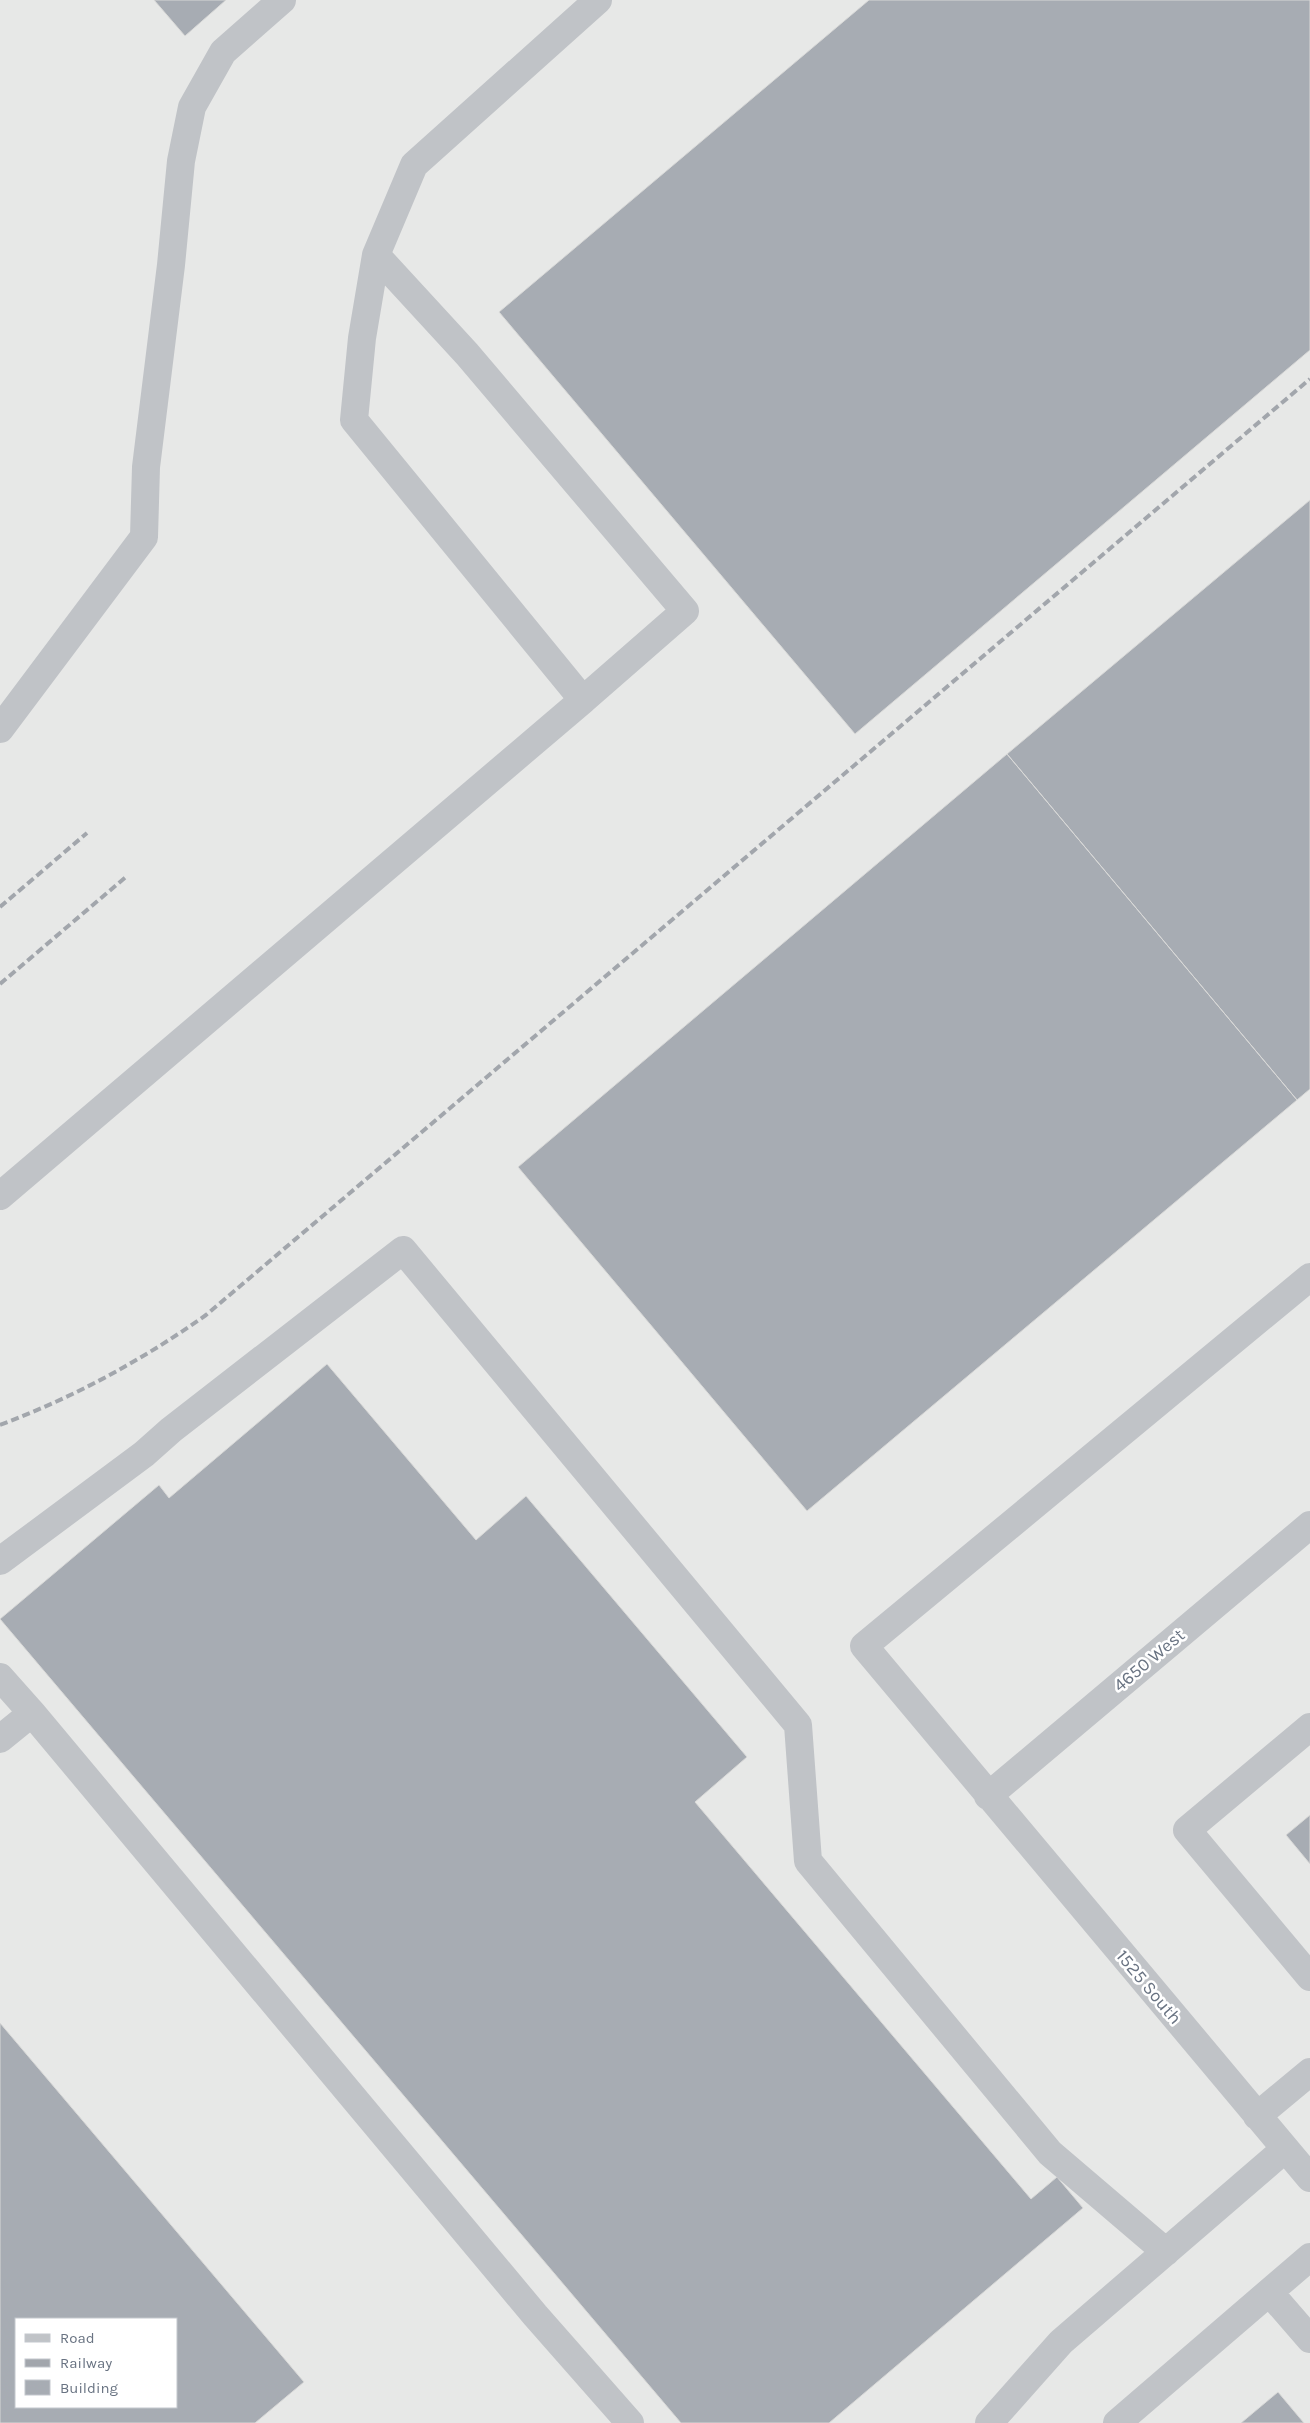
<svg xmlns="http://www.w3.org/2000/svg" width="1310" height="2423" font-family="Karla,sans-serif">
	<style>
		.built { fill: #e7e8e7; fill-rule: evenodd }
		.building { fill: #a7acb3; stroke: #d8d8d7; fill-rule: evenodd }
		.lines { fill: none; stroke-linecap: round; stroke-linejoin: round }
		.minor { stroke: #c0c3c7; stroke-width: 28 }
		.rail { stroke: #a2a6ac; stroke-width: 4; stroke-dasharray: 8 4; stroke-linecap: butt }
		.labels { text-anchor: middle; stroke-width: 5; stroke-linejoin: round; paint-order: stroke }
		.street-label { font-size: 18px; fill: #697382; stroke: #fff }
	</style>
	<rect width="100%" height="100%" fill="#f6f7f4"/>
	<path class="built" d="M0,0H1310V2423H0ZM16,2319H176V2407H16Z"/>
	<path class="building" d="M154,0H226L185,36Z
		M869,0H1310V350L855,734L499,312Z
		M1310,500V1089L1297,1100L1007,754Z
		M1007,754L1297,1100L807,1511L518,1167Z
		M327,1364L476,1540L526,1496L747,1757L695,1802L1031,2199L1057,2177L1083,2208L829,2423H681L0,1619L159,1485L169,1498Z
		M1310,1815V1864L1286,1835Z
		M0,2023L304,2382L255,2423H0ZM16,2319H176V2407H16Z
		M1278,2392L1304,2423H1241Z"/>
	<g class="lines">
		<path class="minor" d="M376,255L467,354L685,611L583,700
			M0,729L144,537L146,467L171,265L181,161L192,107L223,52L282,0
			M0,1196L583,700L354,420L362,338L376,255L414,165L598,0
			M1310,1277L864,1646L1310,2178
			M0,1561L144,1454L171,1430L403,1250L798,1725L808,1861L1050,2153L1166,2252
			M0,1677L32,1713
			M1310,1727L1187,1830L1310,1977
			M0,1739L32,1713L535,2315L630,2423
			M988,1796L1310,1525
			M1257,2116L1310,2072
			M1270,2293L1310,2339
			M989,2423L1061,2342L1285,2149
			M1117,2423L1310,2257"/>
		<path class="rail" d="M0,907L87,833
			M0,984L127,876
			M0,1425C74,1397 141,1361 206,1315L1310,379"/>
	</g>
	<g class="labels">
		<g class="street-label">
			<text transform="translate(1149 1660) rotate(-40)" y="6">4650 West</text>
			<text transform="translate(1149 1987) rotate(50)" y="6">1525 South</text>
		</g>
	</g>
	<rect x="15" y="2318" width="162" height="90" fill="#ffffff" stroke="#c3c7cd"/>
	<rect x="25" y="2334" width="25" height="8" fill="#c0c3c7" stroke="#c3c7cd"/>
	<text x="60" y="2343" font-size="15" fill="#697382">Road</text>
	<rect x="25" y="2359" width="25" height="8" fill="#a2a6ac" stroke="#c3c7cd"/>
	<text x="60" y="2368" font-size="15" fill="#697382">Railway</text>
	<rect x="25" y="2380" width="25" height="15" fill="#a7acb3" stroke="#c3c7cd"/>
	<text x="60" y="2393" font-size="15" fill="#697382">Building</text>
</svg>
